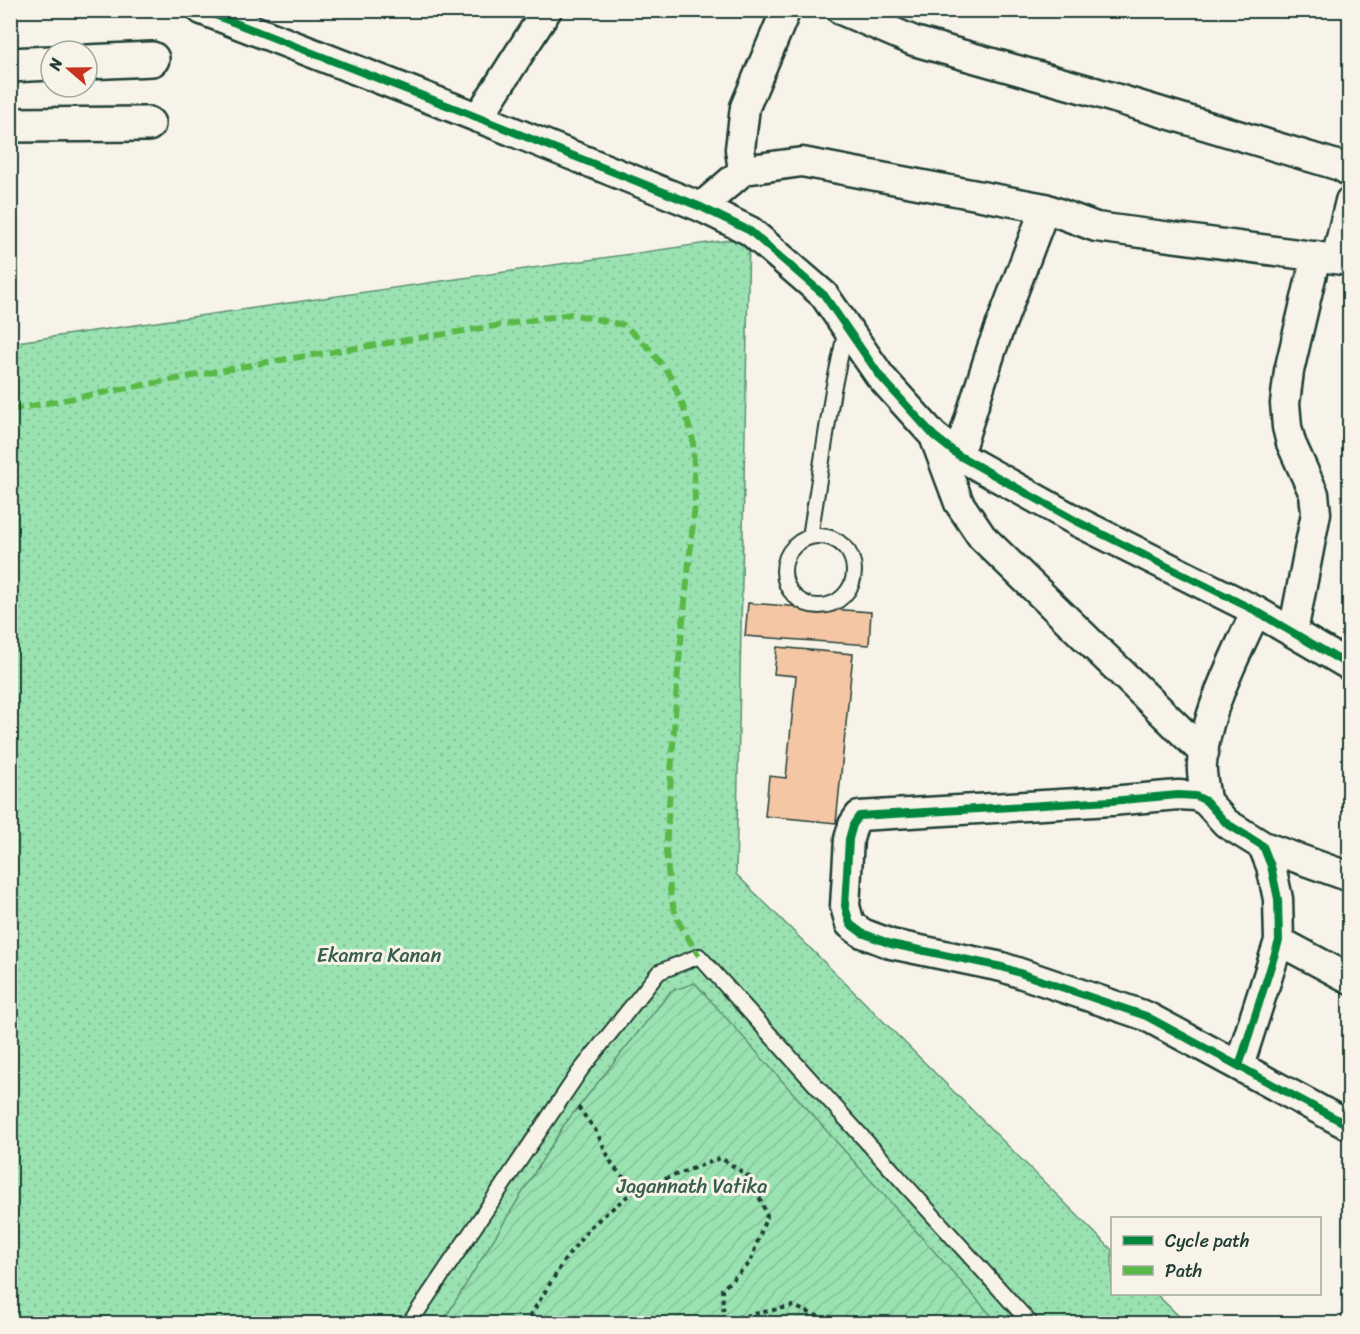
<svg xmlns="http://www.w3.org/2000/svg" width="1360" height="1334" font-family="Sriracha,sans-serif">
	<style>
		.park { fill: url(#park-dots); stroke: #5c9072; stroke-width: 1.5 }
		.garden { fill: url(#garden-furrows); stroke: #5c9072; stroke-width: 1.5 }
		.building { fill: #f4c6a3; stroke: #1f3d34; stroke-width: 1.5 }
		.lines { fill: none; stroke-linecap: round; stroke-linejoin: round }
		.lane-casing { stroke: #1f3d34; stroke-width: 18 }
		.street-casing { stroke: #1f3d34; stroke-width: 33 }
		.secondary-casing { stroke: #1f3d34; stroke-width: 38 }
		.path { stroke: #1f3d34; stroke-width: 4; stroke-dasharray: 4.5 4.5; stroke-linecap: butt }
		.lane { stroke: #f7f3e8; stroke-width: 14 }
		.street { stroke: #f7f3e8; stroke-width: 28 }
		.secondary { stroke: #f7f3e8; stroke-width: 33 }
		.quiet { stroke: #58b947; stroke-width: 6; stroke-dasharray: 12 6; stroke-linecap: butt }
		.cycleway-casing { stroke: #f7f3e8; stroke-width: 11 }
		.cycleway { stroke: #00873e; stroke-width: 8 }
		.labels { text-anchor: middle; stroke-width: 6; stroke-linejoin: round; paint-order: stroke }
		.park-label { font-size: 20px; fill: #385e4d; stroke: #f7f3e8 }
	</style>
	<defs>
		<pattern id="park-dots" width="8" height="8" patternUnits="userSpaceOnUse" patternTransform="scale(1.5)"><rect width="8" height="8" fill="#9ae2b1"/><path d="M2 2h.1M6 6h.1" fill="none" stroke="#84c399" stroke-width="1.8" stroke-linecap="round"/></pattern>
		<pattern id="garden-furrows" width="10" height="10" patternUnits="userSpaceOnUse" patternTransform="scale(1.5)"><rect width="10" height="10" fill="#9ae2b1"/><path d="M-1 1l2-2M0 10L10 0M9 11l2-2" fill="none" stroke="#84c399"/></pattern>
	</defs>
	<rect width="100%" height="100%" fill="#f7f3e8"/>
	<filter id="ink" filterUnits="userSpaceOnUse"><feTurbulence type="fractalNoise" baseFrequency=".0167" numOctaves="2"/><feDisplacementMap in="SourceGraphic" scale="12" xChannelSelector="R" yChannelSelector="G"/><feConvolveMatrix kernelMatrix="1 2 1 2 8 2 1 2 1" color-interpolation-filters="sRGB"/></filter>
	<g filter="url(#ink)">
		<path class="park" d="M749,237L736,874L1112,1250V1294H1156L1186,1323H11L10,343Z"/>
		<path class="garden" d="M695,983L998,1323H442L564,1125L671,991Z"/>
		<path class="building" d="M748,603L871,612L869,645L745,636Z
			M777,647L853,654L836,823L765,816L769,776L786,778L796,676L774,674Z"/>
		<g class="lines">
			<defs>
				<path id="lane" d="M784 571a35 35 0 1 1 70 0a35 35 0 1 1-70 0Z
					M810,537L833,390L846,329
					M409,1324L580,1071L659,972L699,956L1031,1324"/>
				<path id="street" d="M202,10L459,110L701,207L750,231L824,295L880,376L934,436L958,455L1078,522L1256,611L1350,666
					M841,10L914,41L1088,90L1340,166L1350,172
					M478,118L547,10
					M743,171L740,149L745,107L786,10
					M701,207L744,170L802,162L1045,208L1096,227L1350,261
					M1336,259L1350,201
					M934,436L959,503L982,537L1204,753
					M958,455L992,348L1045,208
					M1293,632L1316,513L1314,494L1291,443L1287,427L1285,403L1289,371L1316,256
					M1206,801C1205,789 1201,776 1202,764C1205,713 1235,657 1256,611
					M1263,846L1350,877
					M1279,941L1350,979
					M1239,1066L1279,941L1278,899L1271,866L1263,846L1226,823L1206,801L1196,796L1178,795L1111,801L859,816L853,825L849,839L845,906L850,924L862,933L891,944L1002,967L1146,1016L1344,1123L1350,1125"/>
				<path id="secondary" d="M87,62L152,59
					M10,65L51,63
					M10,125L148,124"/>
			</defs>
			<use href="#lane" class="lane-casing"/>
			<use href="#street" class="street-casing"/>
			<use href="#secondary" class="secondary-casing"/>
			<path class="path" d="M578,1107L596,1131L613,1166L635,1190
				M525,1324L564,1261L591,1226L635,1190L721,1158L751,1178L767,1215L750,1263L722,1289L724,1320
				M721,1324L724,1320L793,1306L837,1324"/>
			<use href="#lane" class="lane"/>
			<use href="#street" class="street"/>
			<use href="#secondary" class="secondary"/>
			<path class="quiet" d="M10,410L262,363L571,314L624,325L647,346L670,375L683,406L693,440L695,504L678,670L666,850L671,899L678,921L699,956"/>
			<defs>
				<path id="cycleway" d="M202,10L459,110L701,207L750,231L824,295L880,376L934,436L958,455L1078,522L1256,611L1350,666
					M1239,1066L1279,941L1278,899L1271,866L1263,846L1226,823L1206,801L1196,796L1178,795L1111,801L859,816L853,825L849,839L845,906L850,924L862,933L891,944L1002,967L1146,1016L1344,1123L1350,1125"/>
			</defs>
			<use href="#cycleway" class="cycleway-casing"/>
			<use href="#cycleway" class="cycleway"/>
		</g>
	</g>
	<g class="labels">
		<g class="park-label">
			<text x="379" y="962">Ekamra Kanan</text>
			<text x="692" y="1193">Jagannath Vatika</text>
		</g>
	</g>
	<rect width="1360" height="1334" fill="none" stroke="#f7f3e8" stroke-width="36"/>
	<rect x="18" y="18" width="1324" height="1298" fill="none" stroke="#1f3d34" stroke-width="2" filter="url(#ink)"/>
	<rect x="1111" y="1217" width="210" height="78" fill="#f7f3e8" stroke="#a1aaa0" stroke-width="1.5"/>
	<rect x="1123" y="1236" width="30" height="9" fill="#00873e" stroke="#a1aaa0" stroke-width="1.5"/>
	<text x="1165" y="1247" font-size="18" fill="#1f3d34">Cycle path</text>
	<rect x="1123" y="1266" width="30" height="9" fill="#58b947" stroke="#a1aaa0" stroke-width="1.5"/>
	<text x="1165" y="1277" font-size="18" fill="#1f3d34">Path</text>
	<g transform="translate(69 69) rotate(290)"><circle r="28" fill="#f7f3e8" stroke="#a1aaa0" stroke-width="1.5"/>
	<path d="M0-4.5L10 22L0 15L-10 22Z" fill="#c8321e"/>
	<text y="-9" font-size="16" font-weight="bold" text-anchor="middle" fill="#1f3d34">N</text>
	</g>
</svg>
